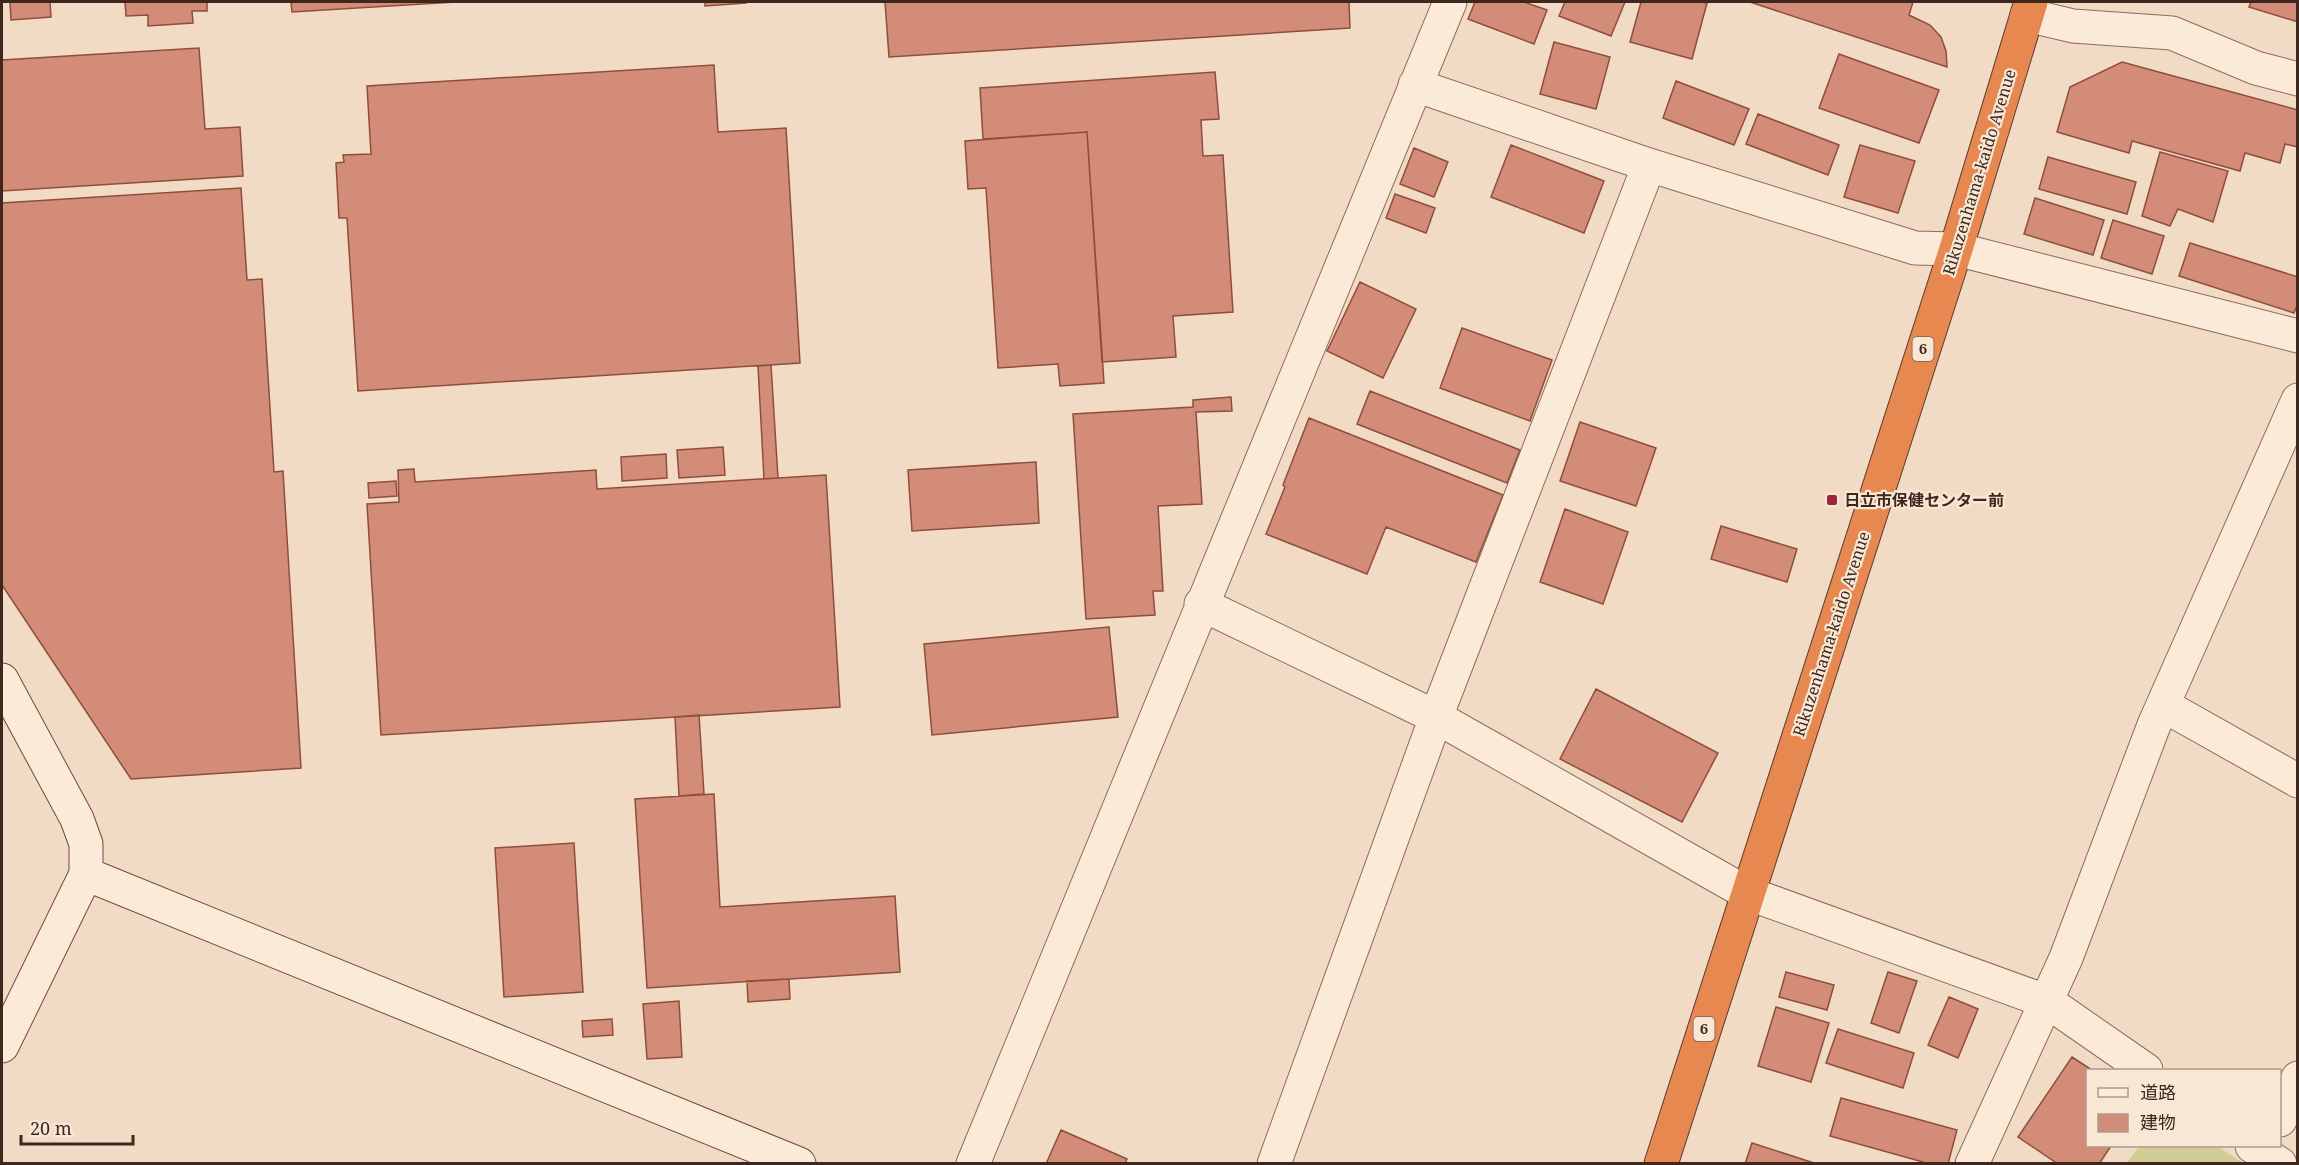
<svg xmlns="http://www.w3.org/2000/svg" width="2299" height="1165" font-family="'Noto Serif','Noto Sans JP',serif">
	<style>
		.green { fill: #d1cd97 }
		.building { fill: #d28c77; stroke: #8f4e3d; stroke-width: 1.5 }
		.lines { fill: none; stroke-linecap: round; stroke-linejoin: round }
		.street-casing { stroke: #8e6b59; stroke-width: 35 }
		.secondary-casing { stroke: #6f4c3c; stroke-width: 35 }
		.highway-casing { stroke: #5b3a2d; stroke-width: 35 }
		.street { stroke: #fbead8; stroke-width: 33 }
		.secondary { stroke: #fbead8; stroke-width: 33 }
		.highway { stroke: #e6884f; stroke-width: 33 }
		.poi-dot { fill: #a1243c; stroke: #f8e7d4; stroke-width: 2 }
		.labels { text-anchor: middle; stroke-width: 4.5; stroke-linejoin: round; paint-order: stroke }
		.shield { fill: #f8e7d4; stroke: #756155; stroke-width: 1.5 }
		.shield-label { font-size: 15px; font-weight: bold; fill: #3d271e }
		.street-label { font-size: 16px; fill: #3d271e; stroke: #f8e7d4 }
		.poi-label { font-size: 16px; font-weight: bold; fill: #3d271e; stroke: #f8e7d4; text-anchor: start }
	</style>
	<rect width="100%" height="100%" fill="#f1dbc4"/>
	<path class="green" d="M2140,1146H2217L2243,1163H2126Z"/>
	<path class="building" d="M10,2H50L51,17L11,20Z
		M125,2H207V11H192L193,23L148,26V15L126,16Z
		M291,2H456L292,12Z
		M705,2H746V3L705,6Z
		M885,2H1349L1350,28L889,57Z
		M1475,2H1524L1547,10L1534,44L1468,19Z
		M1565,2H1625L1611,36L1559,16Z
		M1641,2H1700L1707,3L1692,59L1630,42Z
		M1750,2H1913L1909,15L1930,25L1941,37L1946,51L1947,67Z
		M2251,2H2298V22L2249,7Z
		M1554,42L1610,57L1596,109L1540,94Z
		M199,48L205,129L240,127L243,176L2,191V60Z
		M1839,54L1939,90L1919,143L1819,108Z
		M2122,62L2298,110V147L2285,144L2280,163L2245,153L2240,171L2132,141L2129,153L2057,132L2070,87Z
		M714,65L718,132L786,128L800,363L358,391L347,218H339L336,163L344,162L343,155L371,154L367,86Z
		M1215,72L1219,119L1201,120L1203,156L1223,155L1233,312L1173,316L1176,357L1102,362L1087,132L983,139L980,88Z
		M1676,81L1749,109L1734,145L1663,118Z
		M1758,114L1839,145L1828,175L1746,144Z
		M1087,132L1104,383L1060,386L1058,364L998,368L986,188L968,189L965,141Z
		M1511,145L1604,181L1584,233L1491,197Z
		M1860,145L1915,161L1898,213L1844,197Z
		M1414,148L1448,162L1434,197L1400,184Z
		M2160,152L2228,171L2213,222L2178,209L2170,226L2142,216Z
		M2048,157L2136,182L2127,214L2039,189Z
		M241,188L247,280L262,279L274,472L283,471L301,768L131,779L2,585V203Z
		M1395,194L1435,208L1426,233L1386,218Z
		M2035,198L2104,220L2093,255L2024,234Z
		M2113,220L2164,236L2152,274L2101,258Z
		M2190,243L2298,277V303L2294,313L2179,276Z
		M1360,282L1416,309L1383,378L1327,351Z
		M1462,328L1552,360L1530,421L1440,388Z
		M771,365L778,478L764,479L758,366Z
		M1370,391L1520,450L1507,483L1357,424Z
		M1231,397L1232,411L1196,412L1202,504L1158,506L1163,591H1153L1155,615L1086,619L1073,414L1193,407V400Z
		M1309,418L1503,495L1476,562L1386,527L1367,574L1266,534L1285,487L1283,485Z
		M1580,422L1656,448L1636,506L1560,481Z
		M723,447L725,475L679,478L677,450Z
		M666,454L667,478L622,481L621,457Z
		M1036,462L1039,523L912,531L908,470Z
		M414,469L415,482L596,470L597,489L826,475L840,707L381,735L367,504L399,502L398,470Z
		M396,481L397,496L369,498L368,483Z
		M1565,509L1628,532L1603,604L1540,582Z
		M1721,526L1797,549L1787,582L1711,559Z
		M1109,627L1118,717L932,735L924,644Z
		M1596,689L1718,753L1682,822L1560,759Z
		M699,715L704,794L679,796L675,717Z
		M714,794L720,907L895,896L900,972L647,988L635,799Z
		M574,843L583,992L504,997L495,848Z
		M1786,972L1834,985L1827,1010L1779,997Z
		M1888,972L1917,981L1899,1033L1871,1023Z
		M789,979L790,999L748,1002L747,981Z
		M1949,997L1978,1009L1958,1058L1928,1045Z
		M679,1001L682,1057L647,1059L643,1004Z
		M1776,1007L1829,1023L1811,1082L1758,1066Z
		M612,1019L613,1035L583,1037L582,1021Z
		M1838,1029L1914,1053L1903,1088L1826,1063Z
		M2072,1057L2092,1070H2088V1146H2111L2099,1164H2058L2018,1137Z
		M1841,1098L1957,1130L1948,1164H1930L1830,1136Z
		M1061,1130L1127,1159L1125,1164H1046Z
		M1752,1143L1817,1164H1745Z"/>
	<g class="lines">
		<defs>
			<path id="street" d="M2027,15L2073,26L2172,33L2256,68L2298,79
				M1415,85L1649,165L1915,248L1956,249L2298,336
				M1201,604L1436,717L1747,893L2048,1002L2146,1070
				M2163,705L2298,781
				M2280,1120L2298,1078
				M2252,1146L2280,1164
				M973,1164L1450,2
				M1274,1164L1436,717L1649,165
				M1972,1164L2066,958L2154,725L2298,400"/>
			<path id="secondary" d="M2,680L77,819L86,844V874L2,1046
				M86,874L799,1164"/>
			<path id="highway" d="M1661,1164L1956,249L2031,2"/>
		</defs>
		<use href="#street" class="street-casing"/>
		<use href="#secondary" class="secondary-casing"/>
		<use href="#highway" class="highway-casing"/>
		<use href="#street" class="street"/>
		<use href="#secondary" class="secondary"/>
		<use href="#highway" class="highway"/>
	</g>
	<rect class="poi-dot" x="1826" y="494" width="12" height="12" rx="3"/>
	<g class="labels">
		<g class="shield">
			<rect x="1912.5" y="337" width="21" height="24" rx="4.5"/>
			<rect x="1693.5" y="1017" width="21" height="24" rx="4.5"/>
		</g>
		<g class="shield-label">
			<text x="1923" y="354">6</text>
			<text x="1704" y="1034">6</text>
		</g>
		<g class="street-label">
			<text transform="translate(1979 172) rotate(-73)" y="6">Rikuzenhama-kaido Avenue</text>
			<text transform="translate(1831 634) rotate(-72)" y="6">Rikuzenhama-kaido Avenue</text>
		</g>
		<g class="poi-label">
			<text x="1844" y="506">日立市保健センター前</text>
		</g>
	</g>
	<rect width="2299" height="1165" fill="none" stroke="#3d271e" stroke-width="6"/>
	<rect x="2086" y="1069" width="195" height="78" fill="#f8e7d4" stroke="#ad9a8b" stroke-width="1.5"/>
	<rect x="2098" y="1088" width="30" height="9" fill="#fbead8" stroke="#ad9a8b" stroke-width="1.5"/>
	<text x="2140" y="1099" font-size="18" fill="#3d271e">道路</text>
	<rect x="2098" y="1114" width="30" height="18" fill="#d28c77" stroke="#ad9a8b" stroke-width="1.5"/>
	<text x="2140" y="1129" font-size="18" fill="#3d271e">建物</text>
	<path d="M21 1135v9h112v-9" fill="none" stroke="#3d271e" stroke-width="3"/>
	<text x="30" y="1135" font-size="18" fill="#3d271e" stroke="#f8e7d4" stroke-width="4.5" paint-order="stroke">20 m</text>
</svg>
